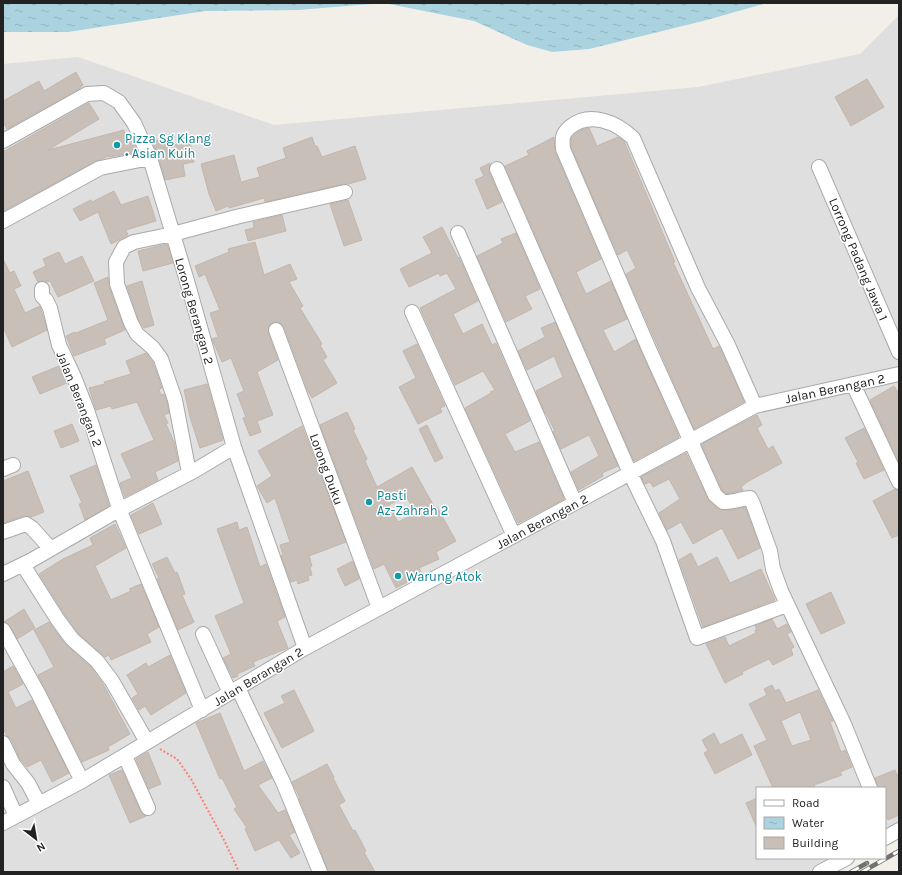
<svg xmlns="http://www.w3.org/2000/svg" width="902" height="875" font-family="Karla,sans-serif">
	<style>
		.residential { fill: #e0dfdf }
		.water { fill: url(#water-ripples) }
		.building { fill: #c7bfb8; stroke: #c4b6ab; fill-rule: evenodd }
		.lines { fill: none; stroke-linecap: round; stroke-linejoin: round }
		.minor-casing { stroke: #a9a9a9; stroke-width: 16 }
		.path { stroke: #fa8072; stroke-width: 2; stroke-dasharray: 2 2; stroke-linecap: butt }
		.minor { stroke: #fff; stroke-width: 14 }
		.rail-casing { stroke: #707070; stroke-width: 4.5 }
		.rail { stroke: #fff; stroke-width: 3; stroke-dasharray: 9; stroke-linecap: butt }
		.culture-dot { fill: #0f9aa8; stroke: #fff; stroke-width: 1.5 }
		.labels { text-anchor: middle; stroke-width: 3; stroke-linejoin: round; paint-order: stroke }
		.culture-label { font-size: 13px; fill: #0d838f; stroke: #fff; text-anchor: start }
		.street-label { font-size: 13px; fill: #222; stroke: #fff }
	</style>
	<defs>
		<pattern id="water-ripples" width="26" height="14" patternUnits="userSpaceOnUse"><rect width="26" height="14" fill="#aad3df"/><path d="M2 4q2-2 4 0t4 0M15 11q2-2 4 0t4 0" fill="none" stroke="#92b5bf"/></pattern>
	</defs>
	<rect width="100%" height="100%" fill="#f2efe9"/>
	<path class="residential" d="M899,15V827L885,835V788H757V858H842L817,872H3V64L78,57L274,125L698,87L860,54Z"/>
	<path class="water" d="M3,3H767L707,20L589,49L552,52L527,45L474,21L384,3L298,10L205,11L68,32H3Z"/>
	<path class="building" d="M76,72L83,85L80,88L7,129L3,122V101L39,81L44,91Z
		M867,79L884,107L851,126L835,97Z
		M89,103L99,119L48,150L124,130L125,135L130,134L138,152L109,157V156L96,161L3,211V152Z
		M589,128L597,146L618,137L624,141L675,262H673L713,349L719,346L744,402L694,429L626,274L636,268L627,250L618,255L571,147V139L574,135L581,130Z
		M312,137L315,146H317L322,157L355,146L366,179L348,184H343L265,202L264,198L229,208L228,206L216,211L209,194L201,164L234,155L241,182L260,177L257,168L286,158L283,148Z
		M554,137L555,152L601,259L576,272L586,294L611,281L627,319L603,330L614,352L636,339L679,437L634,461L505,166L529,155L527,151Z
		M171,138L172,145L190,142L194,162L183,164L185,176L165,180L158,155L152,141Z
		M490,163L489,172L502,202L487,209L475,180L484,176L480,168Z
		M114,191L121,205L148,196L156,221L126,230L128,235L111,244L98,212L80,221L73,209L91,200L92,202Z
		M348,200L362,240L344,246L330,204Z
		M282,215L286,231L248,241L245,230L254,228L253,222Z
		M442,227L458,258L459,257L478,301L453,314L463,334L482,324L492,345L496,343L530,421L505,434L515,452L539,442L564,499L518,523L465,408L491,393L490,392L495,390L483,371L455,385L420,308L456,289L447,273L440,276L439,273L409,287L400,269L432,253L423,237Z
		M516,233L540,289L525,296L532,309L506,322L477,256L503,243L501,239Z
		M255,242L264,275L290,264L297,279L289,282L303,306L300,308L322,344L320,345L327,357L323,360L337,383L312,398L308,391L284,327L278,322H273L269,325L268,333L278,360L257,372L273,415L257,421L261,432L250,436L243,418L246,417L237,394L244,391L231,358L222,362L212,339L218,337L210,313L220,310L205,274L199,277L195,266L229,252L228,249Z
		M167,244L173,263L143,271L138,251Z
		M59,252L65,264L82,256L94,281L58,297L50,281L47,282L42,281L38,282L33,272L46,266L43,259Z
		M3,259L10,273L14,271L21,286L14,289L25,313L40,306L47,330L12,347L3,327Z
		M108,277L109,287L125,330L104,339L106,344L74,356L66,336L75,332L76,333L108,320L94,283Z
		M142,281L154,325L144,328L139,320L127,286Z
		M555,322L618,466L602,473L603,476L579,490L571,472L599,456L589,435L561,449L553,432L555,431L546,413H545L536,391L563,377L554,356L527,370L518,351L545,337L541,328Z
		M417,344L445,406L440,408L442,412L418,424L399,387L416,378L403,351Z
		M146,353L153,363L162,388L159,389L161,395L164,394L167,402L169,413L164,415L168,423L166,424L174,442L178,461L155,472L158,480L125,497L120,483L132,478L121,454L154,440L137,402L112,409L111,406L96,410L89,388L105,384L104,382L131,374L126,361Z
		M59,366L67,383L40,394L32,377Z
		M207,384L223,440L200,448L190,417L184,390Z
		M894,386L899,394V462L870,400Z
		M347,412L355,429L353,430L367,459L365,461L377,487L412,467L435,508L437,507L456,541L436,552L439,559L419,568L422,574L396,588L384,564L374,569L320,425ZM406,496L416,513L398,522L389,505Z
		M757,415L762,425L757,428L768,449L773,446L782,463L747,482L741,487L743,490L726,494L722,490L701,444Z
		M72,424L79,441L61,448L54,431Z
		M427,425L443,458L435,462L419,429Z
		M302,426L346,542L309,556L312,566L310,567L312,575L308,576L309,580L298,584L297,580L291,582L281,556L283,555L280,545L290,542L275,498L267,503L257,486L272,476L258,451Z
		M864,428L884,470L864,479L856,463L858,462L845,438Z
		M686,453L709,501L717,508L723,510H732L745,507L760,548L738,559L722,528L693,544L681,522L667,530L659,513L680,499L669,479L653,487L650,482L645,484L641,477Z
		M96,465L109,506L85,520L79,504L82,503L70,476Z
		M28,471L44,512L31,517L23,516L3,523V481Z
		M895,489L899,490V535L892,538L873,501Z
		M153,503L162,524L139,534L131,515Z
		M237,522L239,530L247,527L260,567L266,564L285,617L277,621L288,648L253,662L255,666L237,674L238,676L233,678L223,658L231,654L215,616L244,603L217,529Z
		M115,524L126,548L95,566L111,600L131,591L129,589L141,584L159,627L147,634L151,642L111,660L109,655L105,657L78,633L65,615L39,574L63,559L93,545L90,538Z
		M691,553L698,567L717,557L730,583L761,569L775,600L703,627L679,560Z
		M167,557L175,573L177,572L185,594L182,595L194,622L178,630L157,579L159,578L152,564Z
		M353,561L359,579L345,586L337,569Z
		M831,592L845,623L821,634L806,604Z
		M24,609L35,628L17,639L10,626L4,622Z
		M772,619L777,629L787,624L791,632L787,634L794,647L791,649L793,655L773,665L769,659L742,672L743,674L725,683L706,644L725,637L729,646L756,633L755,630L757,629L755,626Z
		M49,622L65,644L91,667L103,684L130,734L108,747L109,750L82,762L38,675L54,667L34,630Z
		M170,655L186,693L151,715L145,706L139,710L132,698L138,694L127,675L146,663L148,667Z
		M13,666L23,684L8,692L16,708L32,700L69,773L52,782L41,760L27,767L20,759L11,739L7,736L3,728V672Z
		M772,685L775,691L779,689L786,703L818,690L833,721L830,722L841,752L845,750L852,767L840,772L842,775L814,785L816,788H773L754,746L767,740L749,704L767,695L764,689ZM800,712L811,740L792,746L781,721Z
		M294,690L314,731L282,748L264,713L285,703L281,696Z
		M220,713L244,771L263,761L272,778L258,785L278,813L285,810L295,832L289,835L300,853L291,858L279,840L255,851L245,829L247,828L234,809L237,807L222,778L220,779L196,723Z
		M714,733L720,745L742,734L752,755L715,774L704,753L708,751L702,740Z
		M148,752L161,784L149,789L136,759Z
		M327,764L334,777L333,778L345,801L339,805L353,831L355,830L366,851L364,852L375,872H328L320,849L299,798H300L292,782Z
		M122,770L140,811L146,816L130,823L109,775Z
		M895,770L899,779V815L888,820L885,813V788H878L875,778Z
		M757,798V828L746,803Z"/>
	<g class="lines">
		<defs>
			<path id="minor" d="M3,141L87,94L104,93L119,102L134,123L150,158L187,281L234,447L305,648
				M819,167L899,352
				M497,169L630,473L663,541L697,638L787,605
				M3,221L100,168L150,158
				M458,233L575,503
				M42,289V296L46,300L50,308L59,345L74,377L87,410L120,511L202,710
				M412,312L514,536
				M276,330L379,608
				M853,384L899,482
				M755,406L728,345L698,288L633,138C616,122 590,111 570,127C562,134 562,138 563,149L649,349L715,495L723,502C734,503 742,498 750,498L753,504L770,551L773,569L781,591L844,724L870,788
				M3,469L13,465
				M189,473L175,400L161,359L153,348L137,334L131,323L117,284L116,262L124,247L134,242L173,234L236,217L345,192
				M3,532L26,524L32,528L51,549
				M23,565L58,620L72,639L97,661L112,681L147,742
				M3,574L30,561L115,512L194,471L234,447
				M3,630L39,695L82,781
				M203,634L230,693
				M238,688L283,782L320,872
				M3,743L13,764L28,783L39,804
				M125,756L148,808
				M3,787L16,816
				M3,823L82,781L305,648L755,406L899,374
				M885,838L899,830
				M820,872L847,858"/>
		</defs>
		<use href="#minor" class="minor-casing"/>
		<path class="path" d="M160,749L177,759L191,779L224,840L239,872"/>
		<use href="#minor" class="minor"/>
		<defs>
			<path id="rail" d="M851,872L867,863
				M862,872L899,851"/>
		</defs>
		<use href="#rail" class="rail-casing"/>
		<use href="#rail" class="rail"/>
	</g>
	<g class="culture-dot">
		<circle cx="117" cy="145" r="4"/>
		<circle cx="369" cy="502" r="4"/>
		<circle cx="398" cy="576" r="4"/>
	</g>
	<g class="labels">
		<g class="culture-label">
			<text x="125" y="143">Pizza Sg Klang<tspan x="125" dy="15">• Asian Kuih</tspan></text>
			<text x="377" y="500">Pasti<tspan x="377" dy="15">Az-Zahrah 2</tspan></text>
			<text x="406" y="581">Warung Atok</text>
		</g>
		<g class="street-label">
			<text transform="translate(859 259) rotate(67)" y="5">Lorrong Padang Jawa 1</text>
			<text transform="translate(195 311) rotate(74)" y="5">Lorong Berangan 2</text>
			<text transform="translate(835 388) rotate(-12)" y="5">Jalan Berangan 2</text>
			<text transform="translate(80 399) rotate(68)" y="5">Jalan Berangan 2</text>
			<text transform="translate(327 469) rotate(70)" y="5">Lorong Duku</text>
			<text transform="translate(542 521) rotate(-28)" y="5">Jalan Berangan 2</text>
			<text transform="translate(258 676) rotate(-31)" y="5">Jalan Berangan 2</text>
		</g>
	</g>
	<rect width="902" height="875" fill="none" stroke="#222222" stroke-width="8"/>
	<rect x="756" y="787" width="130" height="72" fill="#ffffff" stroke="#a7a7a7"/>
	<rect x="764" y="800" width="20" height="6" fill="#ffffff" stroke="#a7a7a7"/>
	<text x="792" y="807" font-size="12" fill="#222222">Road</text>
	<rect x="764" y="817" width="20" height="12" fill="url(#water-ripples)" stroke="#a7a7a7"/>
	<text x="792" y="827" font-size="12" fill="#222222">Water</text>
	<rect x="764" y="837" width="20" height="12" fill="#c7bfb8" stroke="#a7a7a7"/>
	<text x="792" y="847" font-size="12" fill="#222222">Building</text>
	<g transform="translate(36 839) rotate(149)" stroke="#ffffff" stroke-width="3" paint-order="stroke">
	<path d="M0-3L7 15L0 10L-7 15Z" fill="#222222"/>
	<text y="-6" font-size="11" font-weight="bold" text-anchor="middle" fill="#222222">N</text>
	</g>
</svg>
